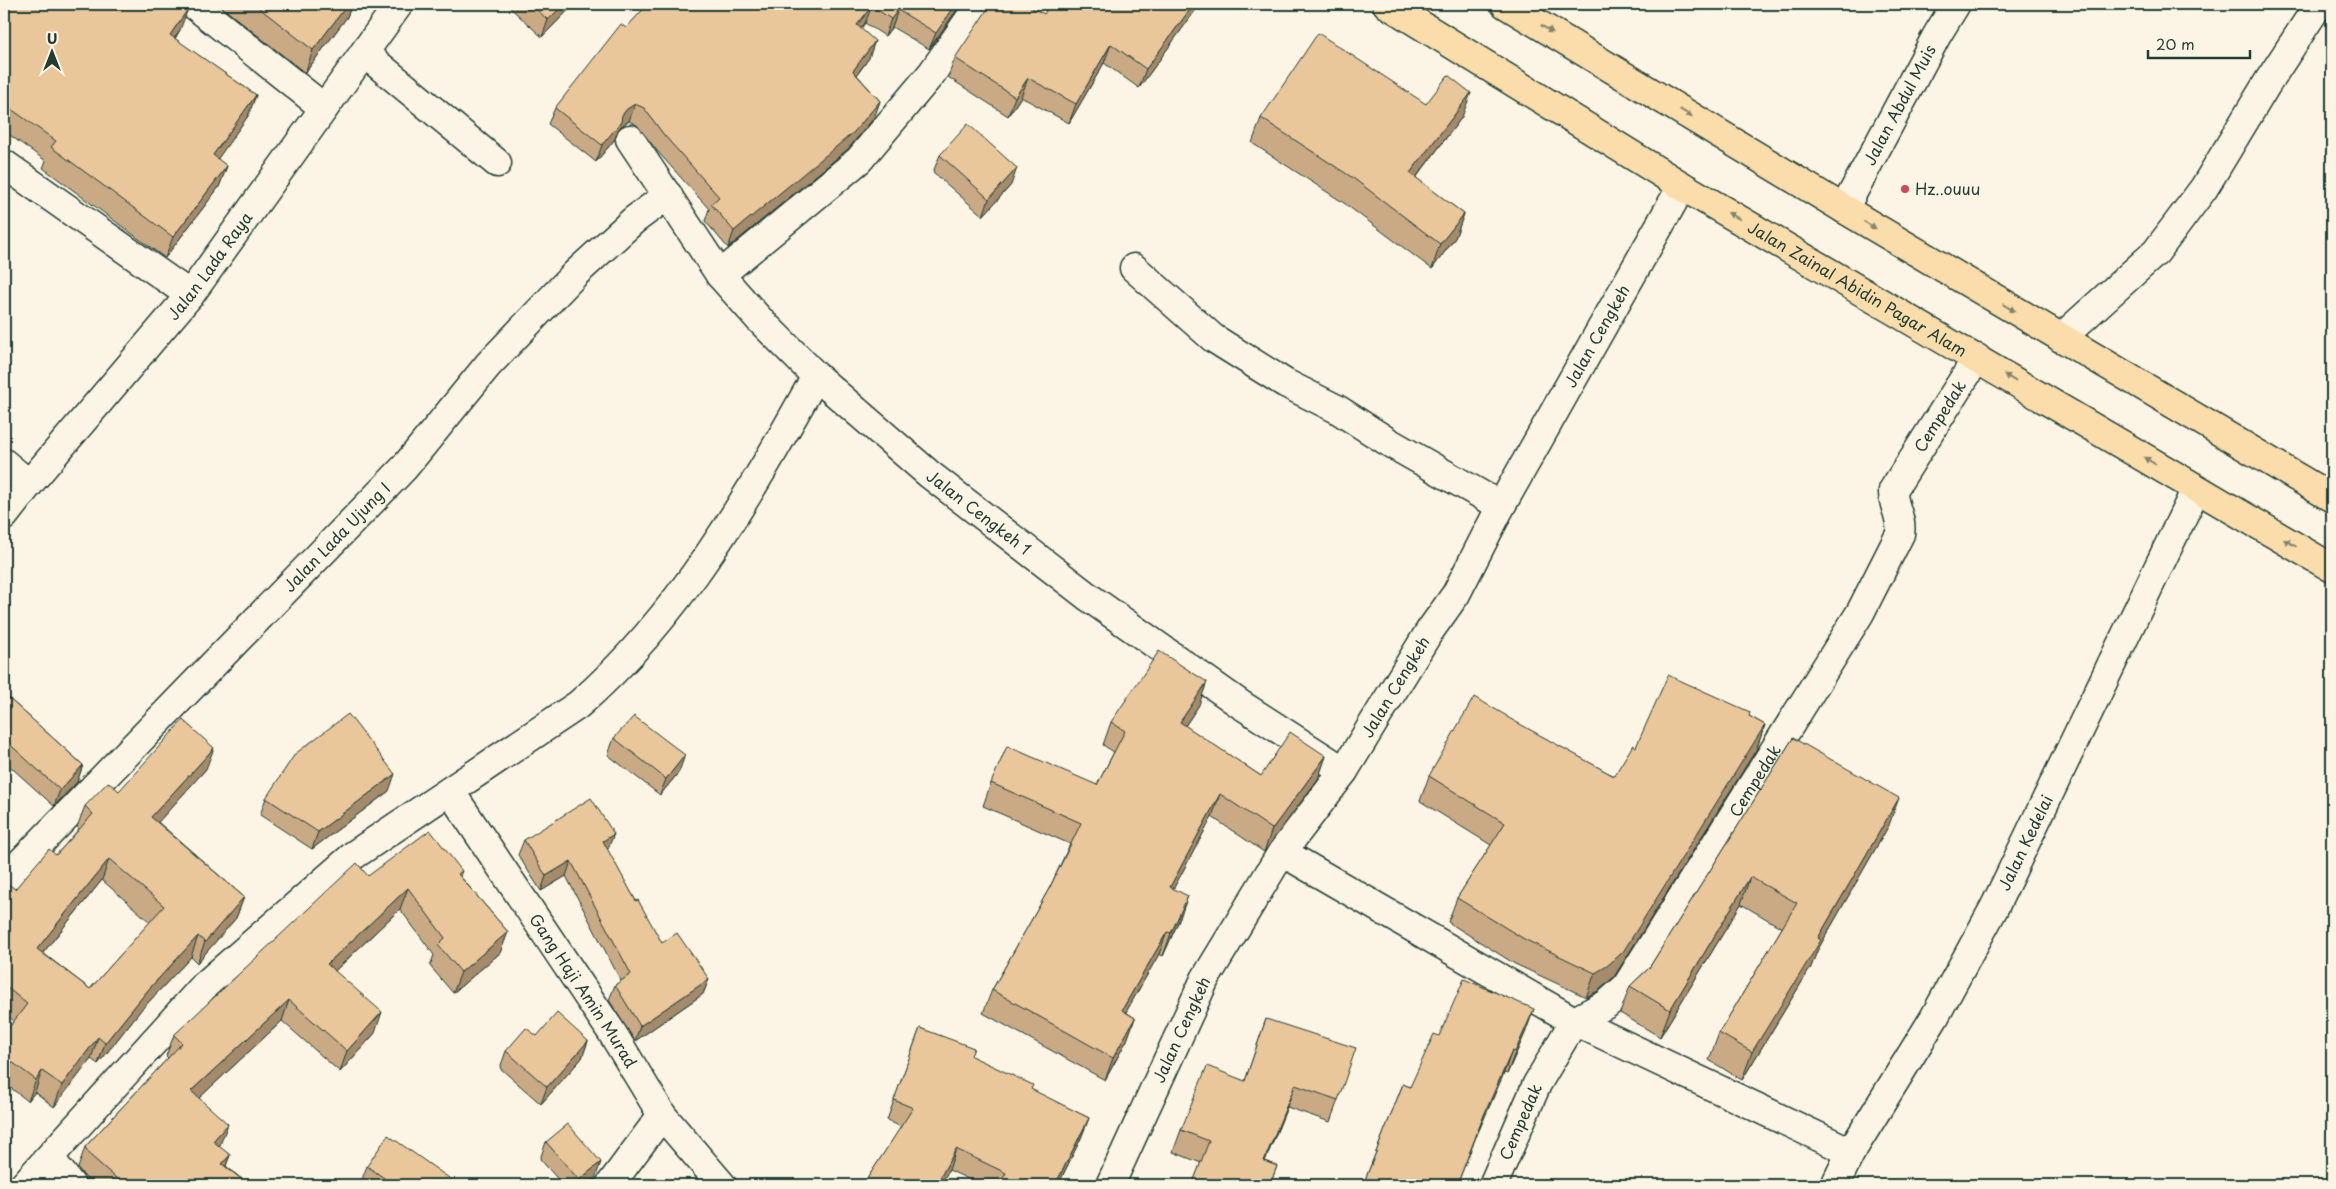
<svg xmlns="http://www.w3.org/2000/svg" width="2336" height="1189" font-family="'Playpen Sans',sans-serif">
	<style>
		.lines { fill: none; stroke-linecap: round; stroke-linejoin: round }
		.street-casing { stroke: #1f3d34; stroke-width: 31 }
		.highway-casing { stroke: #1f3d34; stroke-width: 31 }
		.street { stroke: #fcf5e5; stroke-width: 28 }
		.highway { stroke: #fbddab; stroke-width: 28 }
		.wall { fill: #c9aa85; stroke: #1f3d34; fill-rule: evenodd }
		.shaded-wall { fill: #a48b6c; stroke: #1f3d34 }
		.building { fill: #eac69b; stroke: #1f3d34; fill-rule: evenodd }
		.oneway { fill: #82856a }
		.poi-dot { fill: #d1495b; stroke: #fcf5e5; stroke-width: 2 }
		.labels { text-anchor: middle; stroke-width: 4; stroke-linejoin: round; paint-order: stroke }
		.street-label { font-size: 16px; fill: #1f3d34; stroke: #fcf5e5 }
		.poi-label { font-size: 16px; fill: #1f3d34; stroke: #fcf5e5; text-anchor: start }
	</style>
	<rect width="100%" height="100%" fill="#fcf5e5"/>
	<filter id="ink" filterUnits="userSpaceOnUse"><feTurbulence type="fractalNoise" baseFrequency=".02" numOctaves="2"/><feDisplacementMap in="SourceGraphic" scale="10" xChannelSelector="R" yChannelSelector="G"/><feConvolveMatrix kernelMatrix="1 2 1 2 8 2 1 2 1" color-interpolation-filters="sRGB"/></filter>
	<g filter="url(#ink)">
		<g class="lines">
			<defs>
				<g id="street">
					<path d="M193,4L324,108"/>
					<path d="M1016,4C1026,9 1030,12 1040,4"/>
					<path d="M364,53L497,163"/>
					<path id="s1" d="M630,139L720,275L758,318L816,376L929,474L1087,596L1240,704L1344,771"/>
					<path d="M4,164L190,295"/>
					<path id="s2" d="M1844,209L1937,35L1956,4"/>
					<path d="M1134,268L1213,338L1285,383L1337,409L1390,443L1501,506"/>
					<path d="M720,275L859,160L932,73L980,4"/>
					<path d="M2061,338L2156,252L2204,188L2268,82L2319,4"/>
					<path d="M4,463L29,484"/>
					<path id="s3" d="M4,516L29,484L190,295L399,4"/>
					<path id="s4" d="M450,791L611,1031L662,1115L722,1185"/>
					<path d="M1282,852L1574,1021L1851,1152"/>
					<path id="s5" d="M4,880L404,468L488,365L575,274L634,220L668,195"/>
					<path d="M50,1158L71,1185"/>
					<path d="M24,1185L205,985L354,855L578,705C681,616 750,494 816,376"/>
					<path d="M610,1185L662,1115"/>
					<path id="s6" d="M1110,1185L1205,979L1282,852L1344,771L1429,632L1456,594L1501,506L1682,186"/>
					<path id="s7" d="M1493,1185L1537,1084L1574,1021L1607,1004L1626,987L1860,613L1900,534C1903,518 1892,506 1893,490L1977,358"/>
					<path id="s8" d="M1835,1185L1851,1152L1934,1018L1994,908L2196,489"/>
				</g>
				<g id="highway">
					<path id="s9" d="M1387,4L1682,186L2332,568"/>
					<path d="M1505,4L1844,209L2332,498"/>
				</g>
			</defs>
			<use href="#street" class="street-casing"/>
			<use href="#highway" class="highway-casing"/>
			<use href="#street" class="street"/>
			<use href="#highway" class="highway"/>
		</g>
		<path class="wall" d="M4,4L180,30L175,39L256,95L248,116L217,159L227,166L219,187L165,258L43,168L46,161L4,131Z
			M218,4H352L347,17L305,73Z
			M506,4H574L542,37Z
			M648,4H961L929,49L892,27L885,36L865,23L861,29L869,58L857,75L880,101L874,118L848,149L728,248L705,221L709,209L658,152L637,125L629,121L621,126L618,130L615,139L596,162L548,124L555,108Z
			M1200,4L1139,88L1104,63L1069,123L1021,97L1008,116L948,77L955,58L1044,14Z
			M1426,104L1462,117L1416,178L1464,214L1455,238L1432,269L1344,203L1252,143L1261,118Z
			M940,155L1011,185L983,216L933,172Z
			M4,694L83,765L77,782L54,806L4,761Z
			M1199,705L1185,726L1261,776L1326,756L1318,779L1264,852L1212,817L1173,889L1180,918L1163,956L1159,954L1126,1012L1135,1018L1127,1040L1105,1080L983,1013L992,990L1050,887L1070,844L983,806L991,783L1097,785L1114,752L1103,745L1111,722Z
			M1749,716L1765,725L1756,750L1614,977L1598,991L1586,997L1515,964L1448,922L1457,898L1491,845L1420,801L1429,776L1507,718L1614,776L1636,747Z
			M614,738L679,772L660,795L608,755Z
			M1793,738L1889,825L1817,951L1811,967L1742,1080L1709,1060L1719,1033L1782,928L1741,904L1660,1037L1620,1013L1630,986L1649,968Z
			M206,769L158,822L244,897L236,918L197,963L191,957L140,1011L98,1064L91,1059L54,1107L35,1092L28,1101L4,1083V1034L14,1021L4,1013V893L15,889L56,855L79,829L77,827L85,806L119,791ZM102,880L150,922L90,989L43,953Z
			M389,791L312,849L260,815L266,798Z
			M524,840L608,849L607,850L636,901L662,943L709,979L703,994L635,1041L609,1000L615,985L621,981L566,876L541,891L518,855Z
			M462,871L460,876L508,932L500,953L453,993L430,966L434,955L400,909L335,971L375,1033L340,1072L282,1021L199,1098L220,1145L219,1147L230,1155L226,1166L249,1185H94L84,1176L78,1168L85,1147L168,1058L166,1056L174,1035L368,876Z
			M1266,1019L1338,1100L1330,1122L1287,1107L1265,1161L1277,1166L1270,1185H1192L1201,1163L1173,1152L1181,1130L1245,1081Z
			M920,1028L971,1056L1031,1090L1089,1118L1081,1138L1058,1185H981L949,1170L940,1185H863L901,1127L887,1120Z
			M1526,1031L1507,1074L1504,1073L1476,1137L1457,1185H1363L1403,1084L1410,1087L1439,1036Z
			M537,1036L588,1041L582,1058L541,1104L500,1068L506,1051Z
			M546,1142L595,1179L587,1185H563L540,1159Z
			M367,1166L459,1185H365L361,1182Z"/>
		<path class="shaded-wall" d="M348,4H352L347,17L305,73L313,50Z
			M564,4H574L542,37L548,20Z
			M956,4H961L929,49L936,33Z
			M1194,4H1200L1139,88L1146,69Z
			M872,6L865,23L851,42L857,25Z
			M188,9L180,30L162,57L170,35Z
			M898,10L892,27L885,36L891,19Z
			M875,41L869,58L847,88L853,71Z
			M1111,44L1104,63L1069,123L1076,104Z
			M1028,78L1021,97L1008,116L1015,97Z
			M1471,93L1462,117L1401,197L1410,173Z
			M256,95L248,116L205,177L213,155Z
			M880,101L874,118L848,149L728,248L734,231Z
			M635,104L629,121L621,126L618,130L615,139L596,162L602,145L622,115L627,109Z
			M227,166L219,187L165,258L173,237Z
			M1017,168L1011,185L983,216L989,199Z
			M1464,214L1455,238L1432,269L1440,244Z
			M1207,682L1199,705L1172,745L1180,722Z
			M1765,725L1756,750L1614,977L1598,991L1586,997L1595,973Z
			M214,748L206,769L144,838L151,817Z
			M685,755L679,772L660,795L666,779Z
			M1326,756L1318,779L1264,852L1272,829Z
			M83,765L77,782L54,806L60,790Z
			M395,774L389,791L312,849L318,832Z
			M1220,794L1212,817L1162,910L1170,887Z
			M1899,798L1889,825L1817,951L1811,967L1742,1080L1752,1052Z
			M614,834L608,849L597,856L603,841Z
			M109,859L102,880L29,970L37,949Z
			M571,861L566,876L541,891L546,876Z
			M1750,877L1741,904L1660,1037L1670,1010Z
			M408,888L400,909L320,985L327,964Z
			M1188,896L1180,918L1163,956L1171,933Z
			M244,897L236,918L197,963L205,942Z
			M508,932L500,953L453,993L461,972Z
			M1167,932L1159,954L1114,1033L1122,1010Z
			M198,936L191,957L140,1011L98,1064L105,1043L148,990Z
			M709,979L703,994L635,1041L640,1026Z
			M289,1000L282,1021L184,1112L191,1091Z
			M1534,1009L1526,1031L1507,1074L1515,1052Z
			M382,1012L375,1033L340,1072L347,1051Z
			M1135,1018L1127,1040L1105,1080L1113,1058Z
			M98,1037L91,1059L54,1107L62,1085Z
			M588,1041L582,1058L541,1104L547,1087Z
			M1512,1051L1504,1073L1476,1137L1484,1115Z
			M42,1071L35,1092L28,1101L36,1080Z
			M1295,1085L1287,1107L1256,1183L1264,1161Z
			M1089,1118L1081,1138L1058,1185H1055Z
			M228,1124L220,1145L205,1162L213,1141Z
			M956,1149L949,1170L940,1185H936Z
			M230,1155L222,1176V1164Z
			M601,1162L595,1179L587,1185H577L579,1180Z"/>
		<path class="building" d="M4,4H181L188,9L170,35L256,95L213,155L227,166L173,237L51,147L56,141L4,104Z
			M254,4H348L313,50Z
			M531,4H564L548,20Z
			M648,4H956L936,33L898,10L891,19L872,6L857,25L875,41L853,71L880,101L854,132L734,231L711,204L719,197L664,135L644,108L635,104L627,109L622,115L621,122L602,145L555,108L621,24L626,28Z
			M991,4H1025L1044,14L1050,4H1194L1146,69L1111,44L1076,104L1028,78L1015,97L955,58Z
			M1318,33L1426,104L1448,75L1471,93L1410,173L1464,214L1440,244L1353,178L1261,118Z
			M968,124L1017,168L989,199L940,155Z
			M1159,651L1207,682L1180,722L1261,776L1290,732L1326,756L1272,829L1220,794L1170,887L1188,896L1171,933L1167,932L1122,1010L1135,1018L1113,1058L992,990L1050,887L1081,823L991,783L1007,746L1097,785L1125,731L1111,722Z
			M1668,675L1750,712L1749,716L1765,725L1623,952L1607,966L1595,973L1524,939L1457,898L1505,823L1429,776L1474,697L1507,716V717L1614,776L1633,745L1636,747Z
			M4,694L83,765L60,790L4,739Z
			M348,714L395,774L318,832L266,798L295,754Z
			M634,716L685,755L666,779L614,738Z
			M183,720L214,748L151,817L244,897L205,942L198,936L148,990L105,1043L98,1037L62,1085L42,1071L36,1080L4,1056V1034L27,1004L4,985V893L10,885L15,889L49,849L56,855L93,814L85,806L108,782L119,791ZM109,859L164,906L90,989L37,949Z
			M1793,738L1899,798L1818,938L1821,940L1752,1052L1719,1033L1797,903L1750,877L1670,1010L1630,986L1649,968Z
			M591,798L614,834L603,841L636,901L638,900L662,943L677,933L709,979L640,1026L615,985L631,974L571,861L546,876L524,840Z
			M430,830L462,871L458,874L508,932L461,972L438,945L445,938L408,888L327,964L382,1012L347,1051L289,1000L191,1091L228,1124L213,1141L230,1155L222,1164L249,1185H124L91,1156L85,1147L182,1043L174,1035L357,863L368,876Z
			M1464,979L1534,1009L1515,1052L1512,1051L1484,1115L1457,1185H1379L1365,1180L1403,1084L1410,1087L1434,1034L1439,1036Z
			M557,1013L588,1041L547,1087L506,1051L526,1028L537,1036Z
			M1266,1019L1356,1048L1338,1100L1295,1085L1264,1161L1277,1166L1270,1185H1192L1209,1141L1181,1130L1207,1066L1245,1081Z
			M920,1028L974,1048L971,1056L1033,1085L1031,1089L1089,1118L1055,1185H999L1006,1173L956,1149L936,1185H863L913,1108L894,1100Z
			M568,1124L601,1162L579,1180L546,1142Z
			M388,1135L459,1185H394L367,1166Z"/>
		<defs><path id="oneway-solid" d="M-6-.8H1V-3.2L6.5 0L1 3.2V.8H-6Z" transform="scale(1.25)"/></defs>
		<g class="oneway">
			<use href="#oneway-solid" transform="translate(1547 29) rotate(31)"/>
			<use href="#oneway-solid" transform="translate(1686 113) rotate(31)"/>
			<use href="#oneway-solid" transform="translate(1734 216) rotate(-150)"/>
			<use href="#oneway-solid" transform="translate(1870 225) rotate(31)"/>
			<use href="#oneway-solid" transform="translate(2009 308) rotate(31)"/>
			<use href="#oneway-solid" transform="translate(2010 378) rotate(-149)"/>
			<use href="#oneway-solid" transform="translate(2150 461) rotate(-149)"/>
			<use href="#oneway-solid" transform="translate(2290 543) rotate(-150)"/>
		</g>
	</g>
	<circle class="poi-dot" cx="1905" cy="189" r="5"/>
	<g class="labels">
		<g class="street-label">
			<text dy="6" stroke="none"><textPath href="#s2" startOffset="118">Jalan Abdul Muis</textPath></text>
			<text dy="6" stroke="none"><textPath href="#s3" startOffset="324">Jalan Lada Raya</textPath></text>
			<text dy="6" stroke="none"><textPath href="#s9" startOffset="550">Jalan Zainal Abidin Pagar Alam</textPath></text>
			<text dy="6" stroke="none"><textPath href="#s6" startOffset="981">Jalan Cengkeh</textPath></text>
			<text dy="6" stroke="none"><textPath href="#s7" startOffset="908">Cempedak</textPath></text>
			<text dy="6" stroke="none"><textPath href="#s1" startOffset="515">Jalan Cengkeh 1</textPath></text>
			<text dy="6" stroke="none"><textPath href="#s5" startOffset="478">Jalan Lada Ujung I</textPath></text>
			<text dy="6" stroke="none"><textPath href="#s6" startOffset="576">Jalan Cengkeh</textPath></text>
			<text dy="6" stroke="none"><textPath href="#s7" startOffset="489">Cempedak</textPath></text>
			<text dy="6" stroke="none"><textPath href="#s8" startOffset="392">Jalan Kedelai</textPath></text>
			<text dy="6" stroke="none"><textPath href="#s4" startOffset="240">Gang Haji Amin Murad</textPath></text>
			<text dy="6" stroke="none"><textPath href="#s6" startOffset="171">Jalan Cengkeh</textPath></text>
			<text dy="6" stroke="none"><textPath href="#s7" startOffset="69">Cempedak</textPath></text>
		</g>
		<g class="poi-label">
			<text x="1915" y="195">Hz..ouuu</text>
		</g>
	</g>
	<rect width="2336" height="1189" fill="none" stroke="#fcf5e5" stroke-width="20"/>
	<rect x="10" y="10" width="2316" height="1169" fill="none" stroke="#1f3d34" stroke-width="2" filter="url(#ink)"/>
	<g transform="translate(52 52)" stroke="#fcf5e5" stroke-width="4" paint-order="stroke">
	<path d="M0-4L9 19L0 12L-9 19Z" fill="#1f3d34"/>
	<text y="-8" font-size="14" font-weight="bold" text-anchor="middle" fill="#1f3d34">U</text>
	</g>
	<path d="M2148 50v8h102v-8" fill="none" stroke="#1f3d34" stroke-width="2.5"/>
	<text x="2156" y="50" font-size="15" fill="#1f3d34" stroke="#fcf5e5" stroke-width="4" paint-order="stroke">20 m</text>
</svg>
